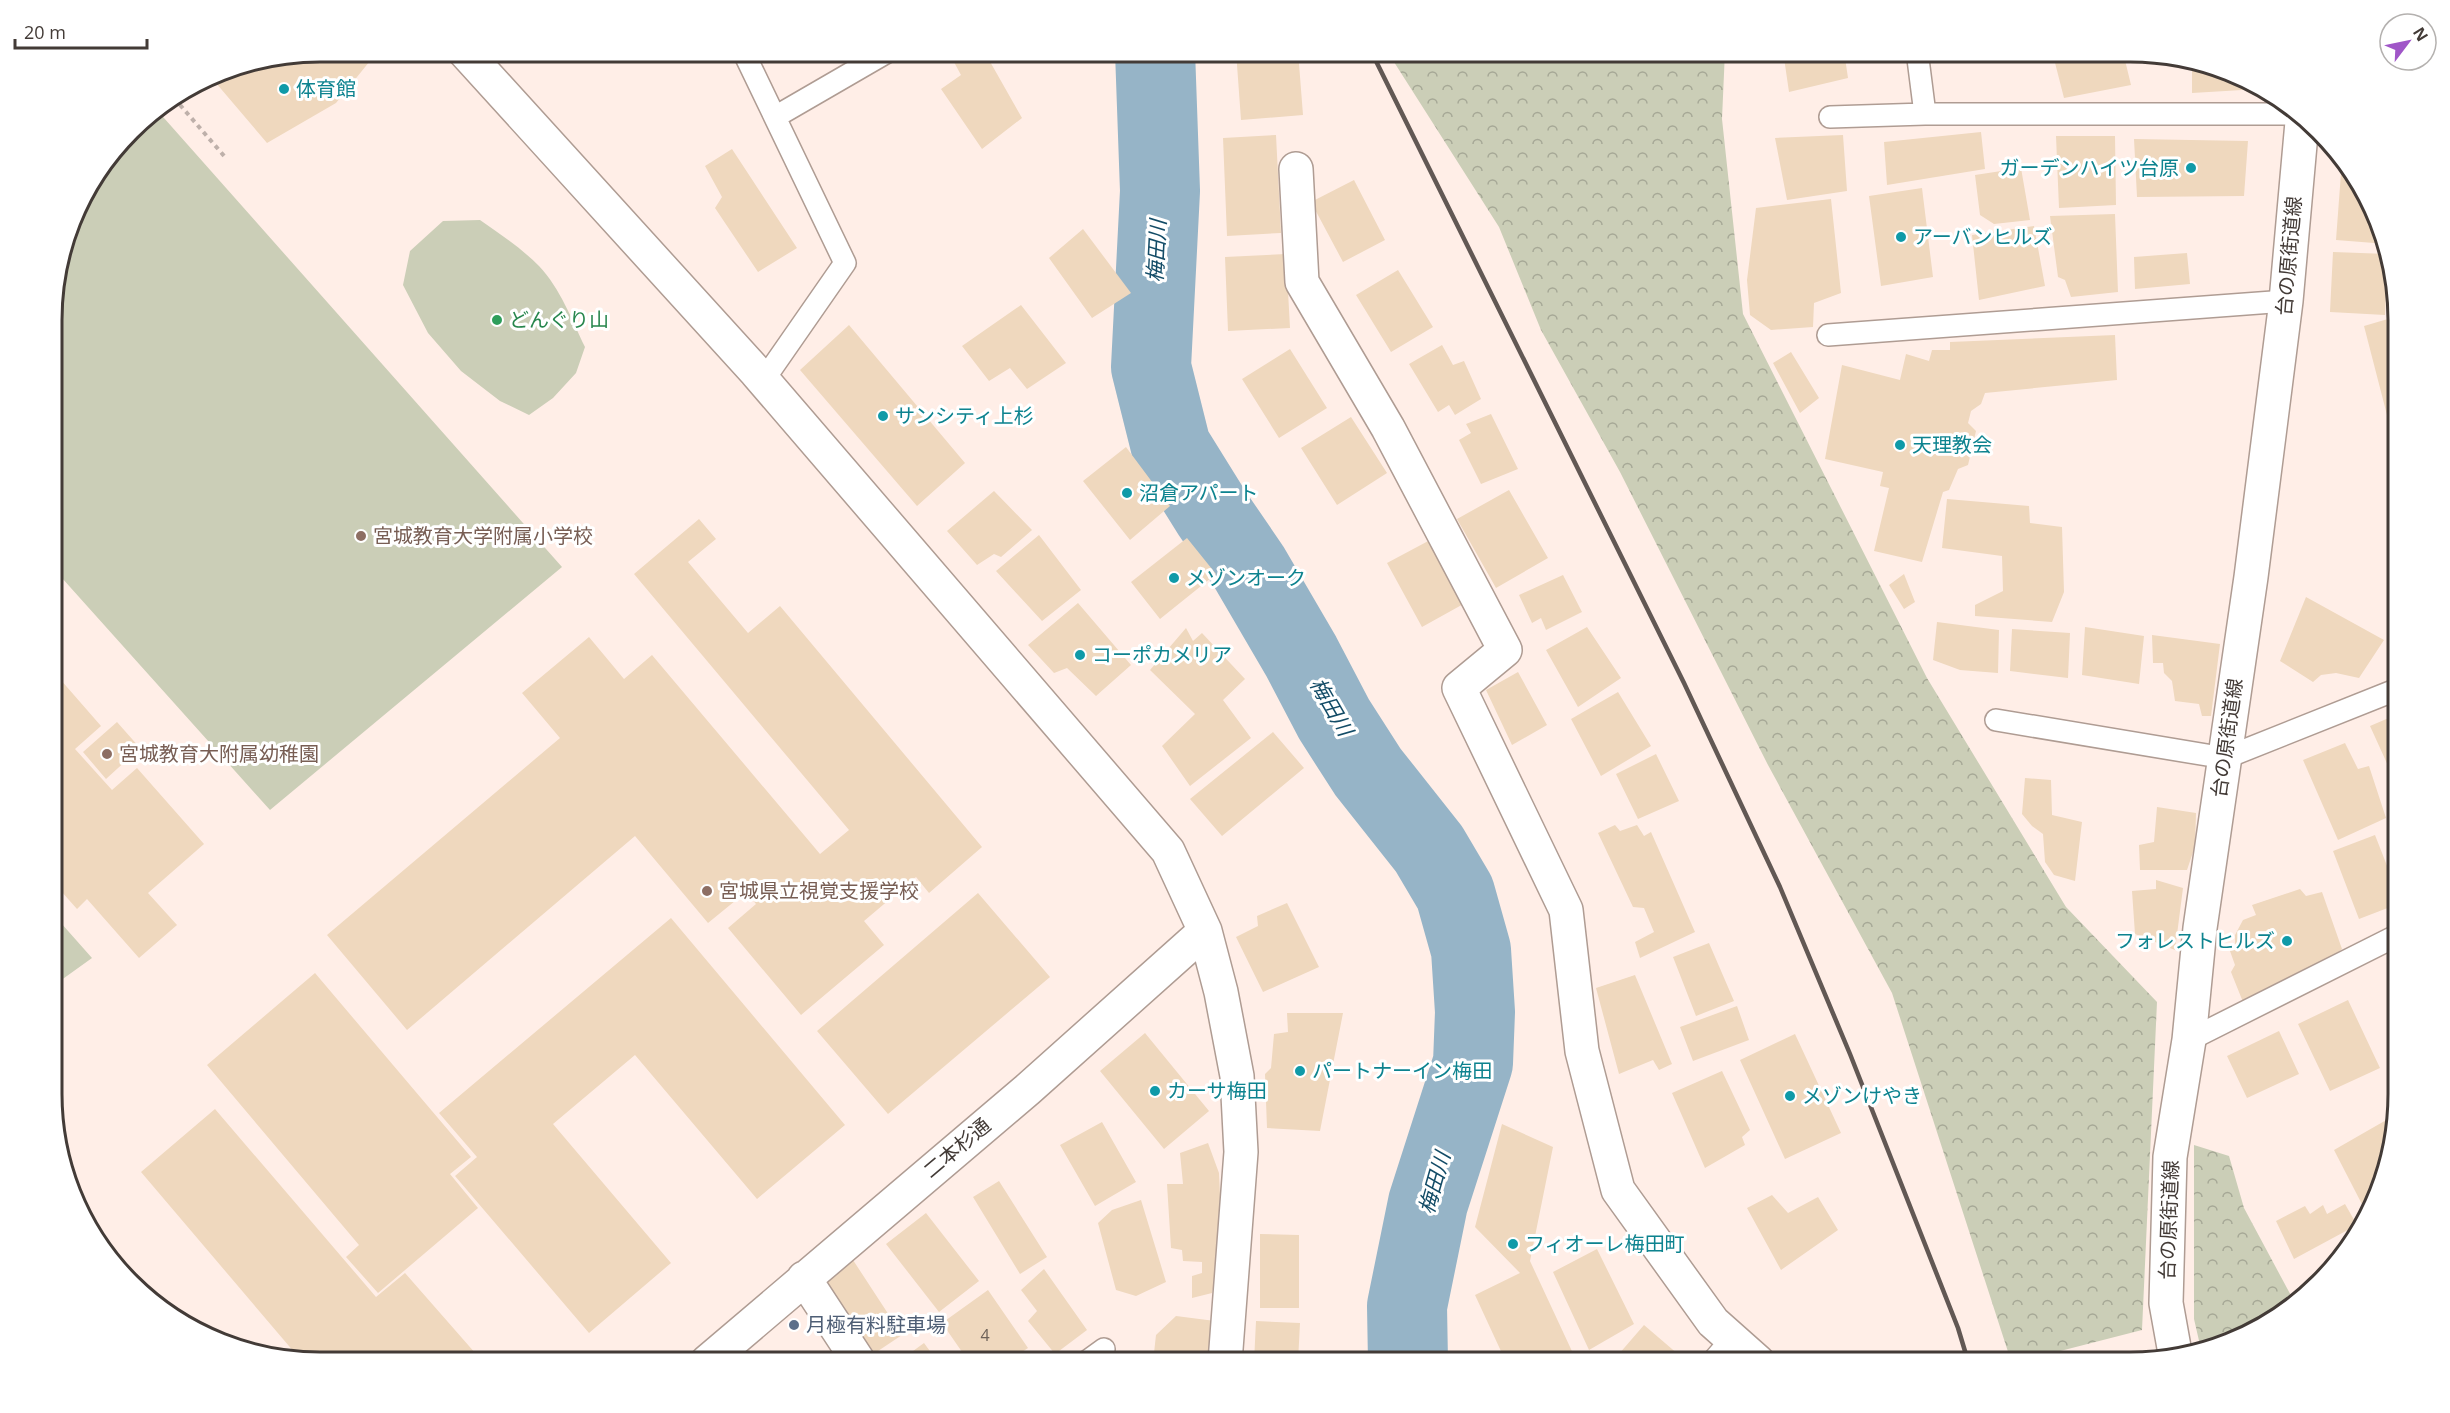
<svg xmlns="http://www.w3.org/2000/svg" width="2450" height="1413" font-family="'Open Sans','Noto Sans JP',sans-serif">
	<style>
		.forest { fill: url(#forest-crowns) }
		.park { fill: #cbceb7 }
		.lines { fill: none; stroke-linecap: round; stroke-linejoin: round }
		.river { stroke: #96b4c7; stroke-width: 80 }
		.building { fill: #efd8be }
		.lane-casing { stroke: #af9c93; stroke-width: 24 }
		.street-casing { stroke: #af9c93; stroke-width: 36 }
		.path { stroke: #beb0aa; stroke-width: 4; stroke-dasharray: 4.5 4.5; stroke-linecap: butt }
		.lane { stroke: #fff; stroke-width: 21 }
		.street { stroke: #fff; stroke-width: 33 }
		.rail { stroke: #625854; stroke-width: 4.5 }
		.culture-dot { fill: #0f9aa8; stroke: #fff; stroke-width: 2 }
		.leisure-dot { fill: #2e9e5b; stroke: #fff; stroke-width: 2 }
		.education-dot { fill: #8d6e63; stroke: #fff; stroke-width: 2 }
		.service-dot { fill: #5c6f8a; stroke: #fff; stroke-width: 2 }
		.labels { text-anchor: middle; stroke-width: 6; stroke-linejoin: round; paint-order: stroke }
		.number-label { font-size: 16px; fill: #6e6259 }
		.culture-label { font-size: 20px; fill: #0d838f; stroke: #fff; text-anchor: start }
		.street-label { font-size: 20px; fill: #433b37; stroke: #fff }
		.leisure-label { font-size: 20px; fill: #27864d; stroke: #fff; text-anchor: start }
		.education-label { font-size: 20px; fill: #785e54; stroke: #fff; text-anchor: start }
		.service-label { font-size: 20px; fill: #4e5e75; stroke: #fff; text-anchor: start }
		.water-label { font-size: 21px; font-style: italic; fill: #134c67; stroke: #fff }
		.rim { fill: none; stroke: #433b37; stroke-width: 3 }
	</style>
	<defs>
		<pattern id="forest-crowns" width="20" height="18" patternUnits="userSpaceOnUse" patternTransform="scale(1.5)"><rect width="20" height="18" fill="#cbceb7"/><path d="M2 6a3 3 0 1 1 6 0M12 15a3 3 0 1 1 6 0" fill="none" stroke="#a6a896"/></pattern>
	</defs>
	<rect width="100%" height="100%" fill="#ffeee7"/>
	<path class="forest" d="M1387,51H1725L1722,119L1743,314L1927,678L2066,907L2157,1002L2142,1330L2021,1361H2011L1892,993L1768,765L1620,472L1541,330L1499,227Z
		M2194,1145L2229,1156L2244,1208L2295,1303L2265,1326L2200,1345L2194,1319Z"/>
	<path class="park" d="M156,109L562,567L270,810L53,568V285L79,200L142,118Z
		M480,220C500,234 521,248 539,266C560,288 572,320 585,347L576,373L553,398L529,415L500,401L461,371L428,333L403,285L410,251L443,221Z
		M53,914L92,958L53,986Z"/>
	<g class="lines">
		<path class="river" d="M1155,51L1160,191L1151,367L1171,447L1212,513L1249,567L1301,656L1334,719L1368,772L1429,849L1455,893L1471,950L1475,1012L1473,1063L1428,1203L1407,1306L1408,1362"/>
	</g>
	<path class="building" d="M320,51H378L336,103L267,143L210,76L217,71Z
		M948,51H984L1022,118L982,149L941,89L961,75Z
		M1236,51H1298L1303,115L1241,120Z
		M1783,51H1844L1848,78L1789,92Z
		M2052,51H2108L2109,57L2124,56L2131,85L2064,98Z
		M2192,59L2200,60L2259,85V89L2192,93Z
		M1981,132L1985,169L1887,185L1884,142Z
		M1276,135L1281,233L1227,236L1223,138Z
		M1843,135L1847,191L1787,200L1775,138Z
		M2056,136H2115L2116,205L2059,208Z
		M2134,139L2248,141L2244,196L2137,197Z
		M732,149L797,248L758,272L715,208L722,197L705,166Z
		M2021,168L2030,220L1994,224L1980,215L1975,175Z
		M2341,173L2355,174L2385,234L2387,244L2336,240Z
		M1354,180L1385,240L1343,262L1311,202Z
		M1922,188L1933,277L1881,286L1869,196Z
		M1831,199L1841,293L1814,303L1813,327L1771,330L1750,315L1747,280L1756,208Z
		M2115,214L2118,292L2071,297L2065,280L2058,277L2050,216Z
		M2034,226L2045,286L1979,300L1972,235Z
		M1083,229L1131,293L1092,318L1049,258Z
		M2333,252L2388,254L2385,315L2330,312Z
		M2187,253L2190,284L2135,289L2134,257Z
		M1286,254L1290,328L1228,331L1225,257Z
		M1398,270L1433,327L1391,352L1356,295Z
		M1021,305L1066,363L1027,389L1010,368L989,381L962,346Z
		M2398,316V445L2395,446L2364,326Z
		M849,325L965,463L917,506L800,370Z
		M2115,335L2117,380L1985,393L1981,404L1971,411L1968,423L1976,431L1968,465L1958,469L1949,490L1943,492L1922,562L1874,551L1889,488L1880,486L1883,472L1825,459L1842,365L1900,380L1906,354L1929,361L1932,350H1950V342Z
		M1442,345L1453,365L1464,361L1481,399L1455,415L1449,405L1438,412L1409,364Z
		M1290,349L1327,408L1279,438L1242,379Z
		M1791,352L1819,398L1800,413L1773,363Z
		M1491,414L1518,469L1481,484L1459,440L1471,433L1466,424Z
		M1351,417L1387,473L1337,505L1301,448Z
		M1126,447L1170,506L1130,540L1083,481Z
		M1509,490L1548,558L1496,588L1457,519Z
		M994,491L1032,530L1001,557L994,554L977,565L947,531Z
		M1947,499L2029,506L2030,523L2062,527L2064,592L2052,622L1975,616V605L2003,591L2002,556L1942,548Z
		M699,519L716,539L688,562L748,633L780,606L982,847L929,893L916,877L864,921L884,945L801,1015L728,928L756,904L746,892L708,923L635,836L407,1030L327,935L560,738L522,693L589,637L624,679L652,655L820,854L849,830L634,574Z
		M1039,535L1081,590L1042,621L996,571Z
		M1187,538L1216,574L1160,619L1131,582Z
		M1432,539L1467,602L1422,627L1387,563Z
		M1904,574L1915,602L1904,609L1889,585Z
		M1563,575L1582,612L1546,630L1541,618L1532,623L1519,595Z
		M2306,597L2384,640L2359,678L2336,673L2321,675L2313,682L2280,661Z
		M1078,603L1131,665L1096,696L1067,668L1054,673L1028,645Z
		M1937,622L1999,630L1998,673L1960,670L1933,660Z
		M1587,627L1621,678L1578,707L1546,650Z
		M2085,627L2144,636L2139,684L2082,675Z
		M1186,628L1193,641L1202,633L1245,679L1223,700L1251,738L1190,786L1162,746L1195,714L1150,670Z
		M2012,629L2070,633L2068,678L2010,671Z
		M2152,635L2220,644L2211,716H2202L2199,704L2175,701L2172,681L2164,673L2163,663H2153Z
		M53,671L101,726L75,749L112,790L137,768L204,844L148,893L177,925L139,958L87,899L77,909L53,882Z
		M1518,672L1547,725L1512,745L1486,690Z
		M1618,692L1651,746L1601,776L1571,719Z
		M2398,714V780L2395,781L2370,726Z
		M117,722L140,748L106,779L83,752Z
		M1273,732L1304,768L1222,836L1190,799Z
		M2345,743L2358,769L2369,766L2386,818L2338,840L2303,760Z
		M1656,754L1679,801L1638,819L1616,774Z
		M2025,778L2051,780L2052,815L2082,822L2075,881L2054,875L2045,862L2043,834L2032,826L2022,814Z
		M2157,807L2196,813L2195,846L2187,870H2140L2139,845L2154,842Z
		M1615,825L1620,831L1637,825L1644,836L1651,832L1695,932L1640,958L1635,942L1654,932L1644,908L1633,907L1598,833Z
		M2375,835L2398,894V904L2359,919L2333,851Z
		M2156,880L2183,888L2175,950L2135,934L2132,891L2156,889Z
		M2300,889L2306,896L2322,892L2342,949L2329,960L2243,1002L2231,972L2235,965L2230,951L2235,946V935L2243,920L2256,915L2252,905Z
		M978,893L1050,977L888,1114L817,1031Z
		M1287,903L1319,967L1263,992L1236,937L1258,926L1257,916Z
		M671,918L845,1125L757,1199L635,1055L553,1124L671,1263L589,1333L455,1176L477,1157L439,1113Z
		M1709,943L1734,1001L1696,1016L1673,957Z
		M315,973L471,1157L450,1174L478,1208L378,1293L346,1257L359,1245L207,1065Z
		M1635,975L1672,1064L1659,1070L1653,1060L1619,1074L1596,988Z
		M2348,1000L2380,1068L2330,1091L2298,1024Z
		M1737,1006L1749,1040L1693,1061L1680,1027Z
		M1287,1013H1343L1320,1131L1267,1128L1265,1074L1271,1068L1274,1034L1288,1032Z
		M2279,1031L2299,1074L2247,1098L2227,1056Z
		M1145,1033L1209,1111L1164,1149L1100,1071Z
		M1795,1034L1841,1133L1785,1159L1740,1060Z
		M1722,1071L1750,1130L1742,1137L1745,1145L1705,1168L1672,1093Z
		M215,1109L376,1297L405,1273L483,1362H319L300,1359L141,1172Z
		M2388,1119L2393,1130L2367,1214L2334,1150Z
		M1102,1122L1136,1182L1095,1206L1060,1145Z
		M1502,1124L1553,1147L1530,1261L1577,1362H1506L1475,1295L1520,1273L1475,1227Z
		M1208,1143L1219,1173L1221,1216L1218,1265L1212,1293L1192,1298V1276L1202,1273V1262L1183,1261L1182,1250L1171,1248L1167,1184H1183L1180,1153Z
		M999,1181L1047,1257L1020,1274L973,1197Z
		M1772,1195L1788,1213L1818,1197L1838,1230L1781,1270L1747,1208Z
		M1141,1200L1166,1282L1136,1296L1116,1290L1098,1223L1112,1210Z
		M2345,1204L2357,1225L2294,1259L2276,1221L2305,1206L2310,1214L2323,1205L2327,1214Z
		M926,1213L979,1281L939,1312L886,1244Z
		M1260,1234L1299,1235V1308H1260Z
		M1597,1249L1634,1324L1589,1350L1553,1272Z
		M853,1260L902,1335L872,1355L823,1280Z
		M1044,1269L1087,1330L1055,1354L1028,1321L1037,1311L1021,1290Z
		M988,1290L1028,1348L1007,1362H969L942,1323Z
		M1176,1316L1215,1321L1213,1362H1153L1156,1335Z
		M1256,1321L1300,1323L1298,1362H1254Z
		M1644,1325L1679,1355L1674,1362H1612Z
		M924,1343L938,1362H898Z
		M2132,1351L2134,1361H2080V1360Z
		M1910,1354L1914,1362H1897Z"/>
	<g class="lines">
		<defs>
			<path id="lane" d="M743,51L845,263L763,381
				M1917,51L1925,114
				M775,117L889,51
				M1830,117L1925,114H2294
				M1828,335L2286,301
				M1996,720L2225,758L2398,689
				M2189,1040L2398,935
				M1086,1362L1104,1349
				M1712,1362L1732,1339"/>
			<path id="street" d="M464,51L756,372L1168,851L1205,931L1221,992L1237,1076L1241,1152L1225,1362
				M1296,169L1302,282L1388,428L1505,650L1459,688L1566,910L1582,1051L1618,1190L1713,1322L1758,1362
				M804,1278L859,1362
				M2175,1353L2166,1303L2170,1157L2189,1040L2200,928L2251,577L2286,301L2302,122
				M707,1362L1027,1090L1205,931"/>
		</defs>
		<use href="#lane" class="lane-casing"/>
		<use href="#street" class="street-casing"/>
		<path class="path" d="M174,98L225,157"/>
		<use href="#lane" class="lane"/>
		<use href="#street" class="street"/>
		<path class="rail" d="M1371,51L1684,683L1780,887L1850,1054L1958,1328L1968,1361"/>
	</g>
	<g class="culture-dot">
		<circle cx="284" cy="89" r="6"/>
		<circle cx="2191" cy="168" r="6"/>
		<circle cx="1901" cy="237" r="6"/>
		<circle cx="883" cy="416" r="6"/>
		<circle cx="1900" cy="445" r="6"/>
		<circle cx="1127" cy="493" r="6"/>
		<circle cx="1174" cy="578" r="6"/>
		<circle cx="1080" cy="655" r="6"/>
		<circle cx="2287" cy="941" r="6"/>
		<circle cx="1300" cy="1071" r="6"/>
		<circle cx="1155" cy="1091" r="6"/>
		<circle cx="1790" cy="1096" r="6"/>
		<circle cx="1513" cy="1244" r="6"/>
	</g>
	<circle class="leisure-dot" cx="497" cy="320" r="6"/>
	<g class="education-dot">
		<circle cx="361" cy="536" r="6"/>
		<circle cx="107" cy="754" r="6"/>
		<circle cx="707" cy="891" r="6"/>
	</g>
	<circle class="service-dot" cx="794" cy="1325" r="6"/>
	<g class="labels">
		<g class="number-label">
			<text x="985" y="1341">4</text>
		</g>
		<g class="culture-label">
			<text x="296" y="96">体育館</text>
			<text x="2179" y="175" text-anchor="end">ガーデンハイツ台原</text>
			<text x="1913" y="244">アーバンヒルズ</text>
			<text x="895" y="423">サンシティ上杉</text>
			<text x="1912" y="452">天理教会</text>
			<text x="1139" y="500">沼倉アパート</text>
			<text x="1186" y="585">メゾンオーク</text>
			<text x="1092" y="662">コーポカメリア</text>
			<text x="2275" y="948" text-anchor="end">フォレストヒルズ</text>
			<text x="1312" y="1078">パートナーイン梅田</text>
			<text x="1167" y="1098">カーサ梅田</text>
			<text x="1802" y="1103">メゾンけやき</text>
			<text x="1525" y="1251">フィオーレ梅田町</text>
		</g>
		<g class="street-label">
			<text transform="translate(2289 256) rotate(-85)" y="7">台の原街道線</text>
			<text transform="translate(2227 738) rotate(-82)" y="7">台の原街道線</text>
			<text transform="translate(957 1148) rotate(-40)" y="7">二本杉通</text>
			<text transform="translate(2169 1220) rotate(-88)" y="7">台の原街道線</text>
		</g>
		<g class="leisure-label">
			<text x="509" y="327">どんぐり山</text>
		</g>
		<g class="education-label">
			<text x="373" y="543">宮城教育大学附属小学校</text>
			<text x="119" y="761">宮城教育大附属幼稚園</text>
			<text x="719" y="898">宮城県立視覚支援学校</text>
		</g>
		<g class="service-label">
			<text x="806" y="1332">月極有料駐車場</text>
		</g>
		<g class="water-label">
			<text transform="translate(1157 251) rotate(-87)" y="7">梅田川</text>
			<text transform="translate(1331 707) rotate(60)" y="7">梅田川</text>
			<text transform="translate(1435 1183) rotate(-74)" y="7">梅田川</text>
		</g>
	</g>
	<path d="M0 0H2450V1413H0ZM320 62H2130A258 258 0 0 1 2388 320V1094A258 258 0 0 1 2130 1352H320A258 258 0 0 1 62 1094V320A258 258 0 0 1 320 62Z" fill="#fff" fill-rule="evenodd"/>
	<path class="rim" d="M320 62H2130A258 258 0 0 1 2388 320V1094A258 258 0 0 1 2130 1352H320A258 258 0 0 1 62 1094V320A258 258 0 0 1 320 62Z"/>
	<g transform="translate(2408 42) rotate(58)"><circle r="28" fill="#ffffff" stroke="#b4b1af" stroke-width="1.5"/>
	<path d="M0-4.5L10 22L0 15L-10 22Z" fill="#a056c8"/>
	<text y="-9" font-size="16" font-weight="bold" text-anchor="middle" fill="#433b37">N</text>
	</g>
	<path d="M15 39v9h132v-9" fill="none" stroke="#433b37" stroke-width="3"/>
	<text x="24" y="39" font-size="18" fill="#433b37" stroke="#ffffff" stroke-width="4.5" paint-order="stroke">20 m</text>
</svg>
